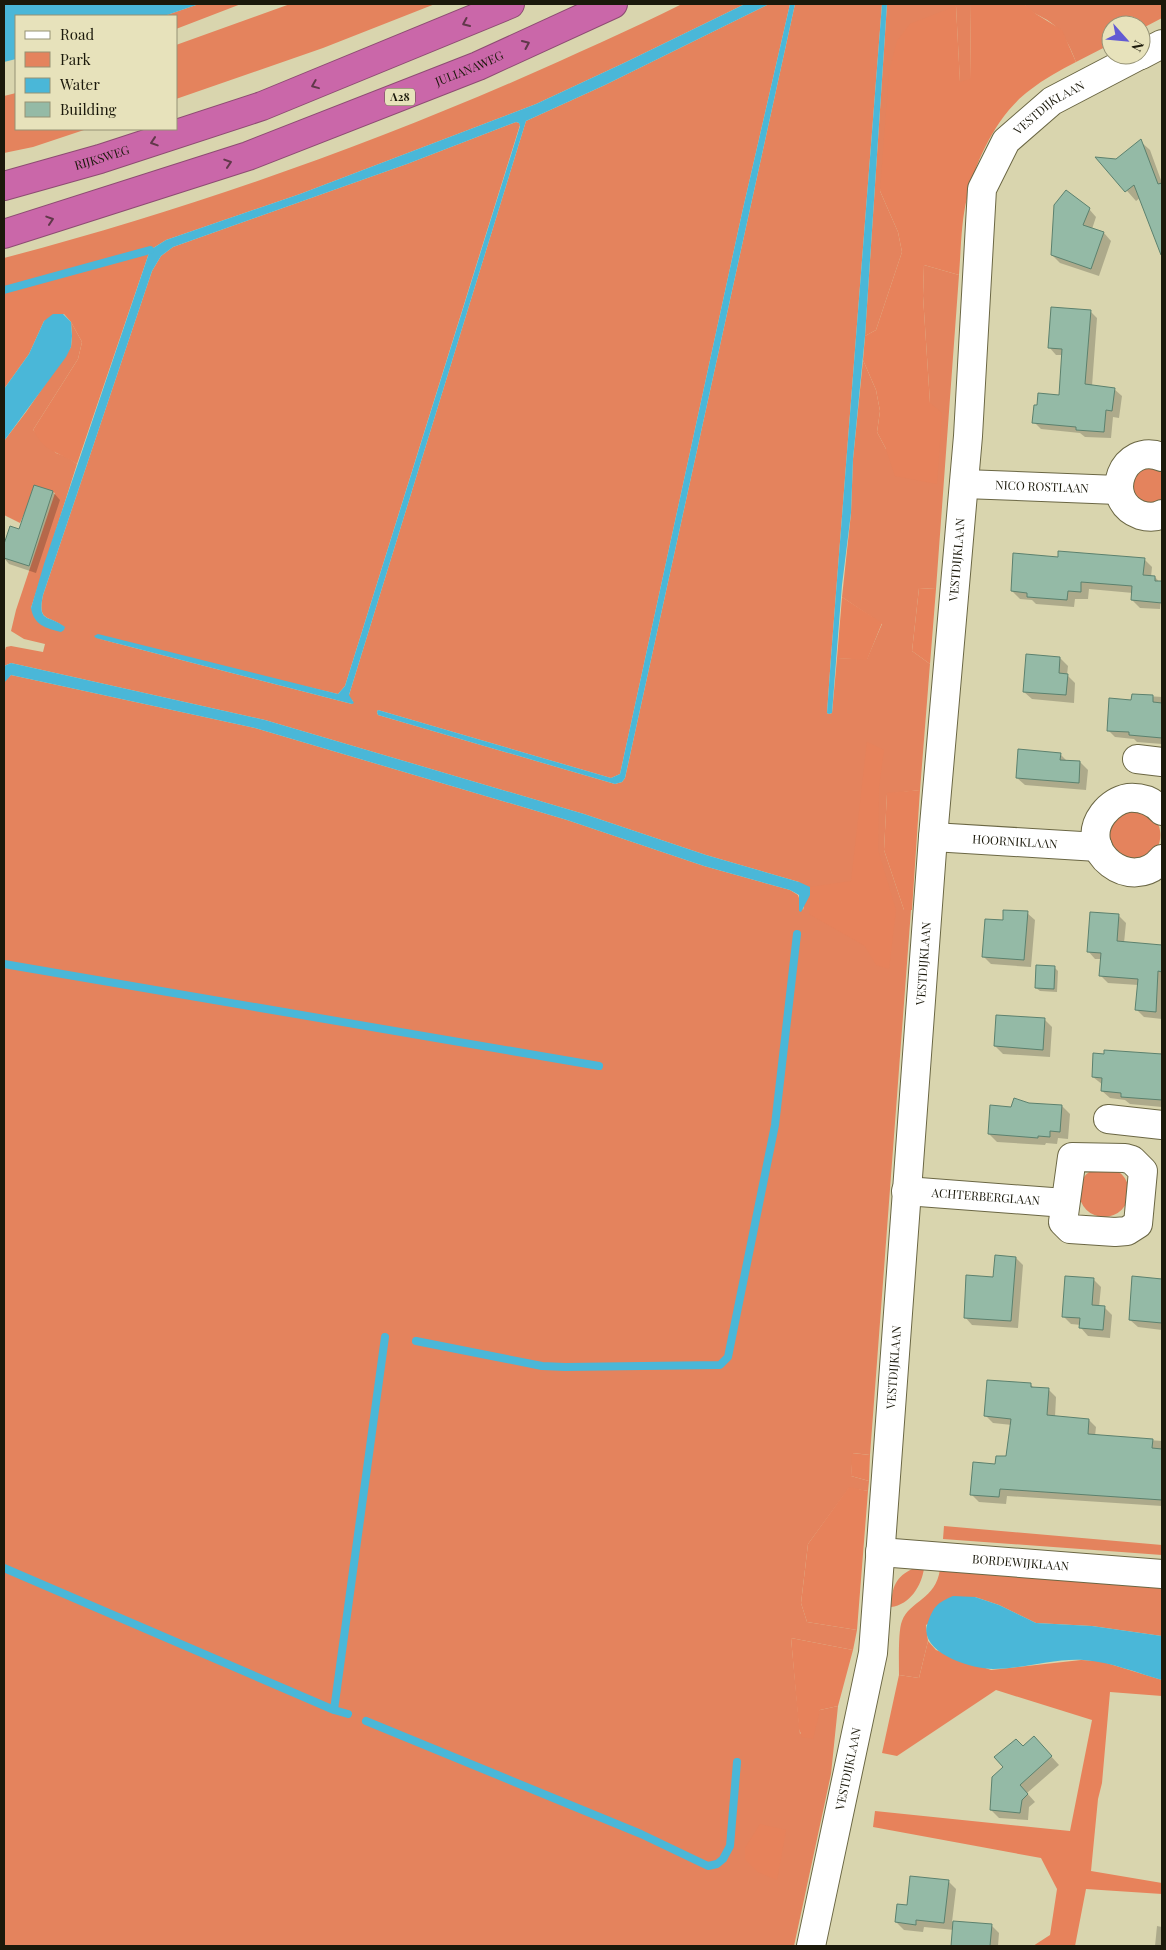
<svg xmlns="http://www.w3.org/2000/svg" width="1166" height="1950" font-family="'Playfair Display',serif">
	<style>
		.green { fill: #e4835d }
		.forest { fill: #e7825b }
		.water { fill: #4ab7d8 }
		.shadow { fill: #0003 }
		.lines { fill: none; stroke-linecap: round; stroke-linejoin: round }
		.stream { stroke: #4ab7d8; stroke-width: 8 }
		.building { fill: #94baa6; stroke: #5c816e }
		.minor-casing { stroke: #6b6744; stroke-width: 30 }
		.tertiary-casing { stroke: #6b6744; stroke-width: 30 }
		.motorway-casing { stroke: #8d4c72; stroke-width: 30 }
		.minor { stroke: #fff; stroke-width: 28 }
		.tertiary { stroke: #fff; stroke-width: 28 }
		.motorway { stroke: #ca67a9; stroke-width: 28 }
		.oneway { stroke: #61384a }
		.labels { text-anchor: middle; stroke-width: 4; stroke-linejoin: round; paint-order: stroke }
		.shield { fill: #e7e2bb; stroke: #585540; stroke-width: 1 }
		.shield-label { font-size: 11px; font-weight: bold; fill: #1b190b }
		.street-label { font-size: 12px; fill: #1b190b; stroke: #e7e2bb }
	</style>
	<rect width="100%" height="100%" fill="#d9d5ae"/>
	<path class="green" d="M199,4H241L176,29V16H164Z
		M290,4H435L323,48L176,99V45Z
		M682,4H745L626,62L536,104L300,194L166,240L150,250L4,291V258C179,212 351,152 517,80C573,55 628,31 682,4Z
		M769,4H790L742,213L620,774L611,778L378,710L377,712L378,715L615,784L622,782L625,778L795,4H882L831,657L827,713L829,714L832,713L837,658L867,659L882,624L842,597L851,513L853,459L863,360L876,390L880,411L877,432L886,449L930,403L923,296L924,265L959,275L936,589L919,588L912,651L930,664L920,790L887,794L884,850L904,910H911L870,1455L853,1453L851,1476L869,1481L868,1491L849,1488L808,1544L801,1603L807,1622L857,1630L853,1650L791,1638L800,1734L820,1710L838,1706L831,1774L794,1946H4L5,680L11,675L255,728L567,820L704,866L790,890L798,895L803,910L804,906L799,882L706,855L584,814L265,720L11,663L4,666V654L6,647L11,646L43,652L45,644L24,639L11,631L16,610L55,493L36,487L20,523L4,515V441L26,412L71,347L72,336L71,322L82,342L78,359L33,430L56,453L67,457L77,464L31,608L64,630V627C49,614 37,623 43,595L152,271L161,256L173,247L407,164L516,122L519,123L520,125L345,686L338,694L96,638L352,704L353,701L349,698V695L526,121L605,85Z
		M887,4H971L970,80L960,83L956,6L880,191L898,232L902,252L876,330L865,336Z
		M1024,4H1162V18L1141,29V25H1111V44L1076,62C1071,49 1063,30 1050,22C1042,16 1030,13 1024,4Z
		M16,93V129H87L33,147L4,153V96Z
		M1138,467L1162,468V502L1158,505L1137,502L1129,477Z
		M1139,809C1143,812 1149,814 1153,817C1166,830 1160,850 1149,860L1113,856L1106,832L1122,811Z
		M1079 1192a25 25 0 1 1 50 0a25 25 0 1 1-50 0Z
		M944,1526L1162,1545V1555L943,1539Z
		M914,1568H924C922,1585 910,1605 891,1607C892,1587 895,1577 914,1568Z
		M940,1569L1162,1588V1636L1092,1626L1036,1623L999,1605L975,1597L926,1625L928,1641L919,1678L899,1675C899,1662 898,1630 902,1621C910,1600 936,1600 940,1569Z"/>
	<path class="forest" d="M971,4H1024L1036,14L1062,30L1076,62C1060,70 1044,79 1030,90C998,113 975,161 967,198C961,222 961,250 959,275L924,265L923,296L930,403L942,413L937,484L895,476L886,449L877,432L880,411L876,390L863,360L865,336L876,330L902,252L898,232L880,191L889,72L897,41L910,24L956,6L960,82L970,79Z
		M150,250L77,464C66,456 52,453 42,443C39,440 36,434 33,430L78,359L82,342L71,322L64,314L44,321L29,354L4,389V291Z
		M919,588L936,589L930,664L912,651Z
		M842,597L882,623L867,660L837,658Z
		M867,742L884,750L879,786L878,850L896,910L889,969L876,965L865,946L809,914L810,887L851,881Z
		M920,790L912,910H904L884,850L887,793Z
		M852,1453L870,1455L869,1481L851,1476Z
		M849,1487L868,1491L857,1630L807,1622L801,1603L808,1544Z
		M791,1638L853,1650L838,1706L820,1710L813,1739L802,1737L799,1729Z
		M928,1641L936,1650L991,1670L1081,1660L1100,1661L1162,1680V1696L1110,1692L1102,1783L1098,1799L1091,1871L1162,1883V1894L1086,1889L1075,1946H1033L1050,1935L1057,1889L1041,1858L873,1827L875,1811L1070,1831L1092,1720L996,1690L897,1756L882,1753L899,1675L919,1678Z
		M760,1824L786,1830L777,1880L758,1872L745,1859V1848Z"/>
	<path class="water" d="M4,4H199L164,16H16V59L4,62Z
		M745,4H769L605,85L526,121L349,695L354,703L352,704L96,638L94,636L98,634L338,694L345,686L520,126L519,123L516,122L407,164L173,247L161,256L152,271L43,595C37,624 49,614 65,627L64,630L61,632C45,628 34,625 31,608L44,564L150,250L166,240L300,194L536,104L626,62Z
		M790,4H795L625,778L622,782L615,784L378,715L377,712L378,710L611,778L620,774L742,213Z
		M882,4H887L865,336L853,459L851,513L842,585L832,713L829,714L827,713L831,657Z
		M53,314H63L71,322L72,336L71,347L66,357L4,441V389L29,354L44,321Z
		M11,663L265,720L584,814L706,855L799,882L810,887V895L801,912L799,911V895L790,890L704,866L567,820L255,728L11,675L4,683V666Z
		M953,1596L975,1597L999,1605L1036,1623L1092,1626L1162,1636V1680C1137,1673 1111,1662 1084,1660C1054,1658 1023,1669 993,1669C971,1669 916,1652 928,1622C934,1606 937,1603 953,1596Z"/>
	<path class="shadow" d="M1140,141L1150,150L1162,183V230L1159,232L1140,198L1136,201L1098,158L1116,160Z
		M1089,209L1096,217L1092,229L1104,233L1111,241L1099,276L1060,263L1052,255Z
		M1090,311L1097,318L1092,386L1114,389L1122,396L1119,418L1113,417L1111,438L1085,437L1080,433L1041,429L1034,422L1060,396L1063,355H1056L1049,347Z
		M53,492L60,500L36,573L9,564L4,558V548L11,528L20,531Z
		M1059,558L1144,559L1152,567L1151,577H1155L1162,585L1160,609L1140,608L1132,600L1133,593L1089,589L1088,599H1075L1074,607L1036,604L1032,600L1020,599L1012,591Z
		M1060,658L1068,666L1067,675L1075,683L1074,703L1032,699L1024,692Z
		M1133,695L1162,697V744L1137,742L1134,739L1115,737L1108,730L1133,701Z
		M1060,754L1067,761L1080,762L1088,770L1086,790L1025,785L1017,778Z
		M1027,913L1035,920L1031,967L991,964L984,957L1004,921Z
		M1118,915L1126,923L1124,943L1162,947V1019L1144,1017L1137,1010L1138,985L1108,983L1100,975L1102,959H1095L1088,951Z
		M1055,968L1058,971L1057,992L1040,991L1036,988Z
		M1044,1019L1052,1027L1050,1057L1003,1054L995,1046Z
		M1105,1051L1162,1056V1107L1130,1104L1125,1100L1110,1098L1102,1091L1103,1085L1093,1077L1105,1055Z
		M1028,1104L1062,1106L1070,1114L1068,1139L1058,1138L1057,1144L1046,1143L1045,1145L997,1142L989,1134L1012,1108Z
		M1016,1258L1023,1265L1018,1328L972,1325L965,1317Z
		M1133,1278L1162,1280V1330L1138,1327L1130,1320Z
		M1093,1279L1101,1287L1099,1307H1104L1112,1315L1110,1338L1088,1336L1081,1328V1325L1071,1324L1063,1316Z
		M1030,1384L1034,1388L1049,1390L1056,1397L1055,1417L1089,1420L1096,1427L1095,1436L1162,1441V1506L1007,1496L1006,1504L979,1502L972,1495L996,1465L1008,1458L1012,1425L993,1423L986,1416Z
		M1041,1745L1059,1765L1027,1793L1035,1802L1029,1807L1028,1820L999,1818L991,1810Z
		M948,1881L956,1889L952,1922L991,1925L999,1933L998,1946H953L954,1930L924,1927L923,1932L904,1930L896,1922L908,1906Z
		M1157,1926L1162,1927V1946H1155Z"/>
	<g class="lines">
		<path class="stream" d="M4,290L150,250
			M4,964L599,1066
			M416,1341L542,1366L565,1367L720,1365L728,1357L775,1125L797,934
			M4,1568L334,1710L348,1714
			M334,1710L385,1337
			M366,1721L641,1834L708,1866L717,1864L723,1859L730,1846L737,1762"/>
	</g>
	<path class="building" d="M1141,139L1158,184L1162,183V255H1161L1134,185L1125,192L1095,157L1116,159Z
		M1066,190L1090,208L1083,225L1104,232L1091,269L1051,255L1054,205Z
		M1051,307L1091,310L1085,384L1115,388L1112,411L1106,410L1104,432L1076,430V427L1032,423L1034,405H1037L1038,393L1059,395L1062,349L1048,348Z
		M34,485L53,491L29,566L4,558V544L10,526L19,529Z
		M1058,551L1145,558L1143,575L1155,576V581H1162V603L1131,600L1132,586L1081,582V592L1068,591L1067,600L1027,597V593L1011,591L1013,553L1058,557Z
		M1026,654L1060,657L1059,673L1068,674L1066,695L1023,692Z
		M1132,694L1153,695V702L1162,703V738L1129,735V732L1107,731L1109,698L1131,700Z
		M1018,749L1061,753L1060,760L1080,761L1079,783L1016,778Z
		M1003,910L1028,911L1024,960L982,957L985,919L1003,920Z
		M1090,912L1119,914L1117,941L1162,945V972L1158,971L1156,1012L1135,1010L1138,979L1099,976L1101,953L1087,952Z
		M1036,965L1055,966L1054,989L1035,988Z
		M996,1015L1045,1018L1043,1050L994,1046Z
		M1104,1050L1162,1054V1100L1121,1097V1093L1101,1091L1102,1078L1092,1077L1093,1053L1104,1054Z
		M1014,1098L1029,1103L1062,1105L1060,1132L1050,1131V1137L1038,1136V1138L988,1134L990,1105L1011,1107Z
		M995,1255L1016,1257L1011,1321L964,1318L966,1275L993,1277Z
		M1065,1276L1094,1278L1092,1305L1105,1306L1103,1330L1079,1328L1080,1318L1062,1317Z
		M1132,1276L1162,1279V1323L1129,1320Z
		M987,1380L1031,1383V1387L1049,1388L1047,1415L1089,1419L1088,1434L1153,1439L1152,1448L1162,1449V1500L1000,1489L999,1497L970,1495L973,1462L995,1464L996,1456H1006L1011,1419L984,1416Z
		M1034,1736L1052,1756L1020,1785L1028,1794L1022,1800L1020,1813L990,1810L992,1777L1003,1767L994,1757L1016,1739L1023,1746Z
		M910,1876L949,1880L944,1923L916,1920V1925L895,1922L897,1904L907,1905Z
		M953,1921L992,1924L990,1946H951Z"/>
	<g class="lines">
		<defs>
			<g id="minor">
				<path d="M1162,457C1123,441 1100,500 1140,515C1147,517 1155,518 1162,514"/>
				<path id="s1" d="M964,484L1118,490"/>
				<path d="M1137,759L1162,762"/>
				<path d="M1162,811C1153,801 1141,797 1128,798C1117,800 1110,805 1103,814C1075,851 1132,895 1162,859"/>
				<path id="s2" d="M933,837L1098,847"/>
				<path d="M1108,1119L1162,1125"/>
				<path d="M1072,1157L1125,1158L1132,1160L1143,1171L1138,1224L1127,1231L1115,1232L1070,1229L1063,1222Z"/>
				<path id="s3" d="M906,1191L1065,1203"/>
				<path id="s4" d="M880,1552L1162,1574"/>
			</g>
			<g id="tertiary">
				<path d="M1141,55L1162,44"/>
				<path id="s5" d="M811,1946L873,1653L933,837L968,436L982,189L1006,141L1052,101L1140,55"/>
			</g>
			<g id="motorway">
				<path id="s6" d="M4,186L100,159L262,106L510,4"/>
				<path id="s7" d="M4,234L248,156L478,66L613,4"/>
			</g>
		</defs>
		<use href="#minor" class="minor-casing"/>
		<use href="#tertiary" class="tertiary-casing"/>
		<use href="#motorway" class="motorway-casing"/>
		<use href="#minor" class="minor"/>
		<use href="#tertiary" class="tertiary"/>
		<use href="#motorway" class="motorway"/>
	</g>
	<defs><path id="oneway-chevron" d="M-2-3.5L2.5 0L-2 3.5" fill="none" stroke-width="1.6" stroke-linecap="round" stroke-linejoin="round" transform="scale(1.25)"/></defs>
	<g class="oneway">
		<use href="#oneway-chevron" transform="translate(466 23) rotate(156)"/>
		<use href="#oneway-chevron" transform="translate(526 44) rotate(-24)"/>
		<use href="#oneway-chevron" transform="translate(315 85) rotate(158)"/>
		<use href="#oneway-chevron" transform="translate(154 142) rotate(162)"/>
		<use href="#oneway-chevron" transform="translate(228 163) rotate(-18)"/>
		<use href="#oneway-chevron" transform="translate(50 220) rotate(-18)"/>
	</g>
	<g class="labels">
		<rect class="shield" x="385" y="88.5" width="30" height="17" rx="4"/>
		<g class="shield-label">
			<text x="400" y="101">A28</text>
		</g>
		<g class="street-label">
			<text dy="4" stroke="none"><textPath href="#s7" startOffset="494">JULIANAWEG</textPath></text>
			<text dy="4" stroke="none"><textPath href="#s5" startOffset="1876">VESTDIJKLAAN</textPath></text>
			<text dy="4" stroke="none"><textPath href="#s6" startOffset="102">RIJKSWEG</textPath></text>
			<text dy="4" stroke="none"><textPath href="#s1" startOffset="78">NICO ROSTLAAN</textPath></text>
			<text dy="4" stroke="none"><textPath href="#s5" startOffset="1396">VESTDIJKLAAN</textPath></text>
			<text dy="4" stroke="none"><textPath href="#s2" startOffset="82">HOORNIKLAAN</textPath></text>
			<text dy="4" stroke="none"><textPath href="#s5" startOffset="991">VESTDIJKLAAN</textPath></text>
			<text dy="4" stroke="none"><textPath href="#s3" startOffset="80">ACHTERBERGLAAN</textPath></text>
			<text dy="4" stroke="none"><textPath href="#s5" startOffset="586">VESTDIJKLAAN</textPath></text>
			<text dy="4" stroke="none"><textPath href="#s4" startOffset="141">BORDEWIJKLAAN</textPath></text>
			<text dy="4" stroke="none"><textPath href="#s5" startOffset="181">VESTDIJKLAAN</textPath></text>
		</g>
	</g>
	<rect width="1166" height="1950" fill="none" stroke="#1b190b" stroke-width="10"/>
	<rect x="15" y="15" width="162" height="115" fill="#e7e2bb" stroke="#959275"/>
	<rect x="25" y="31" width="25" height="8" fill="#ffffff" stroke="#959275"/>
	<text x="60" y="40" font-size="15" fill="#1b190b">Road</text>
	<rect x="25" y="52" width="25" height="15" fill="#e4835d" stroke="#959275"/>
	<text x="60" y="65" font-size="15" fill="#1b190b">Park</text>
	<rect x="25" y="78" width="25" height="15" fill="#4ab7d8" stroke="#959275"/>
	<text x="60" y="90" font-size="15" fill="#1b190b">Water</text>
	<rect x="25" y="102" width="25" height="15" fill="#94baa6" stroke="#959275"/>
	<text x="60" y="115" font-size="15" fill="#1b190b">Building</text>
	<g transform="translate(1126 40) rotate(117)"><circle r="24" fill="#e7e2bb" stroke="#959275"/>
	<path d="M0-4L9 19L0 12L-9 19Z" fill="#625ad3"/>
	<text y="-8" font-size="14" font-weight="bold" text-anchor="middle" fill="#1b190b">N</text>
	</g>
</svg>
